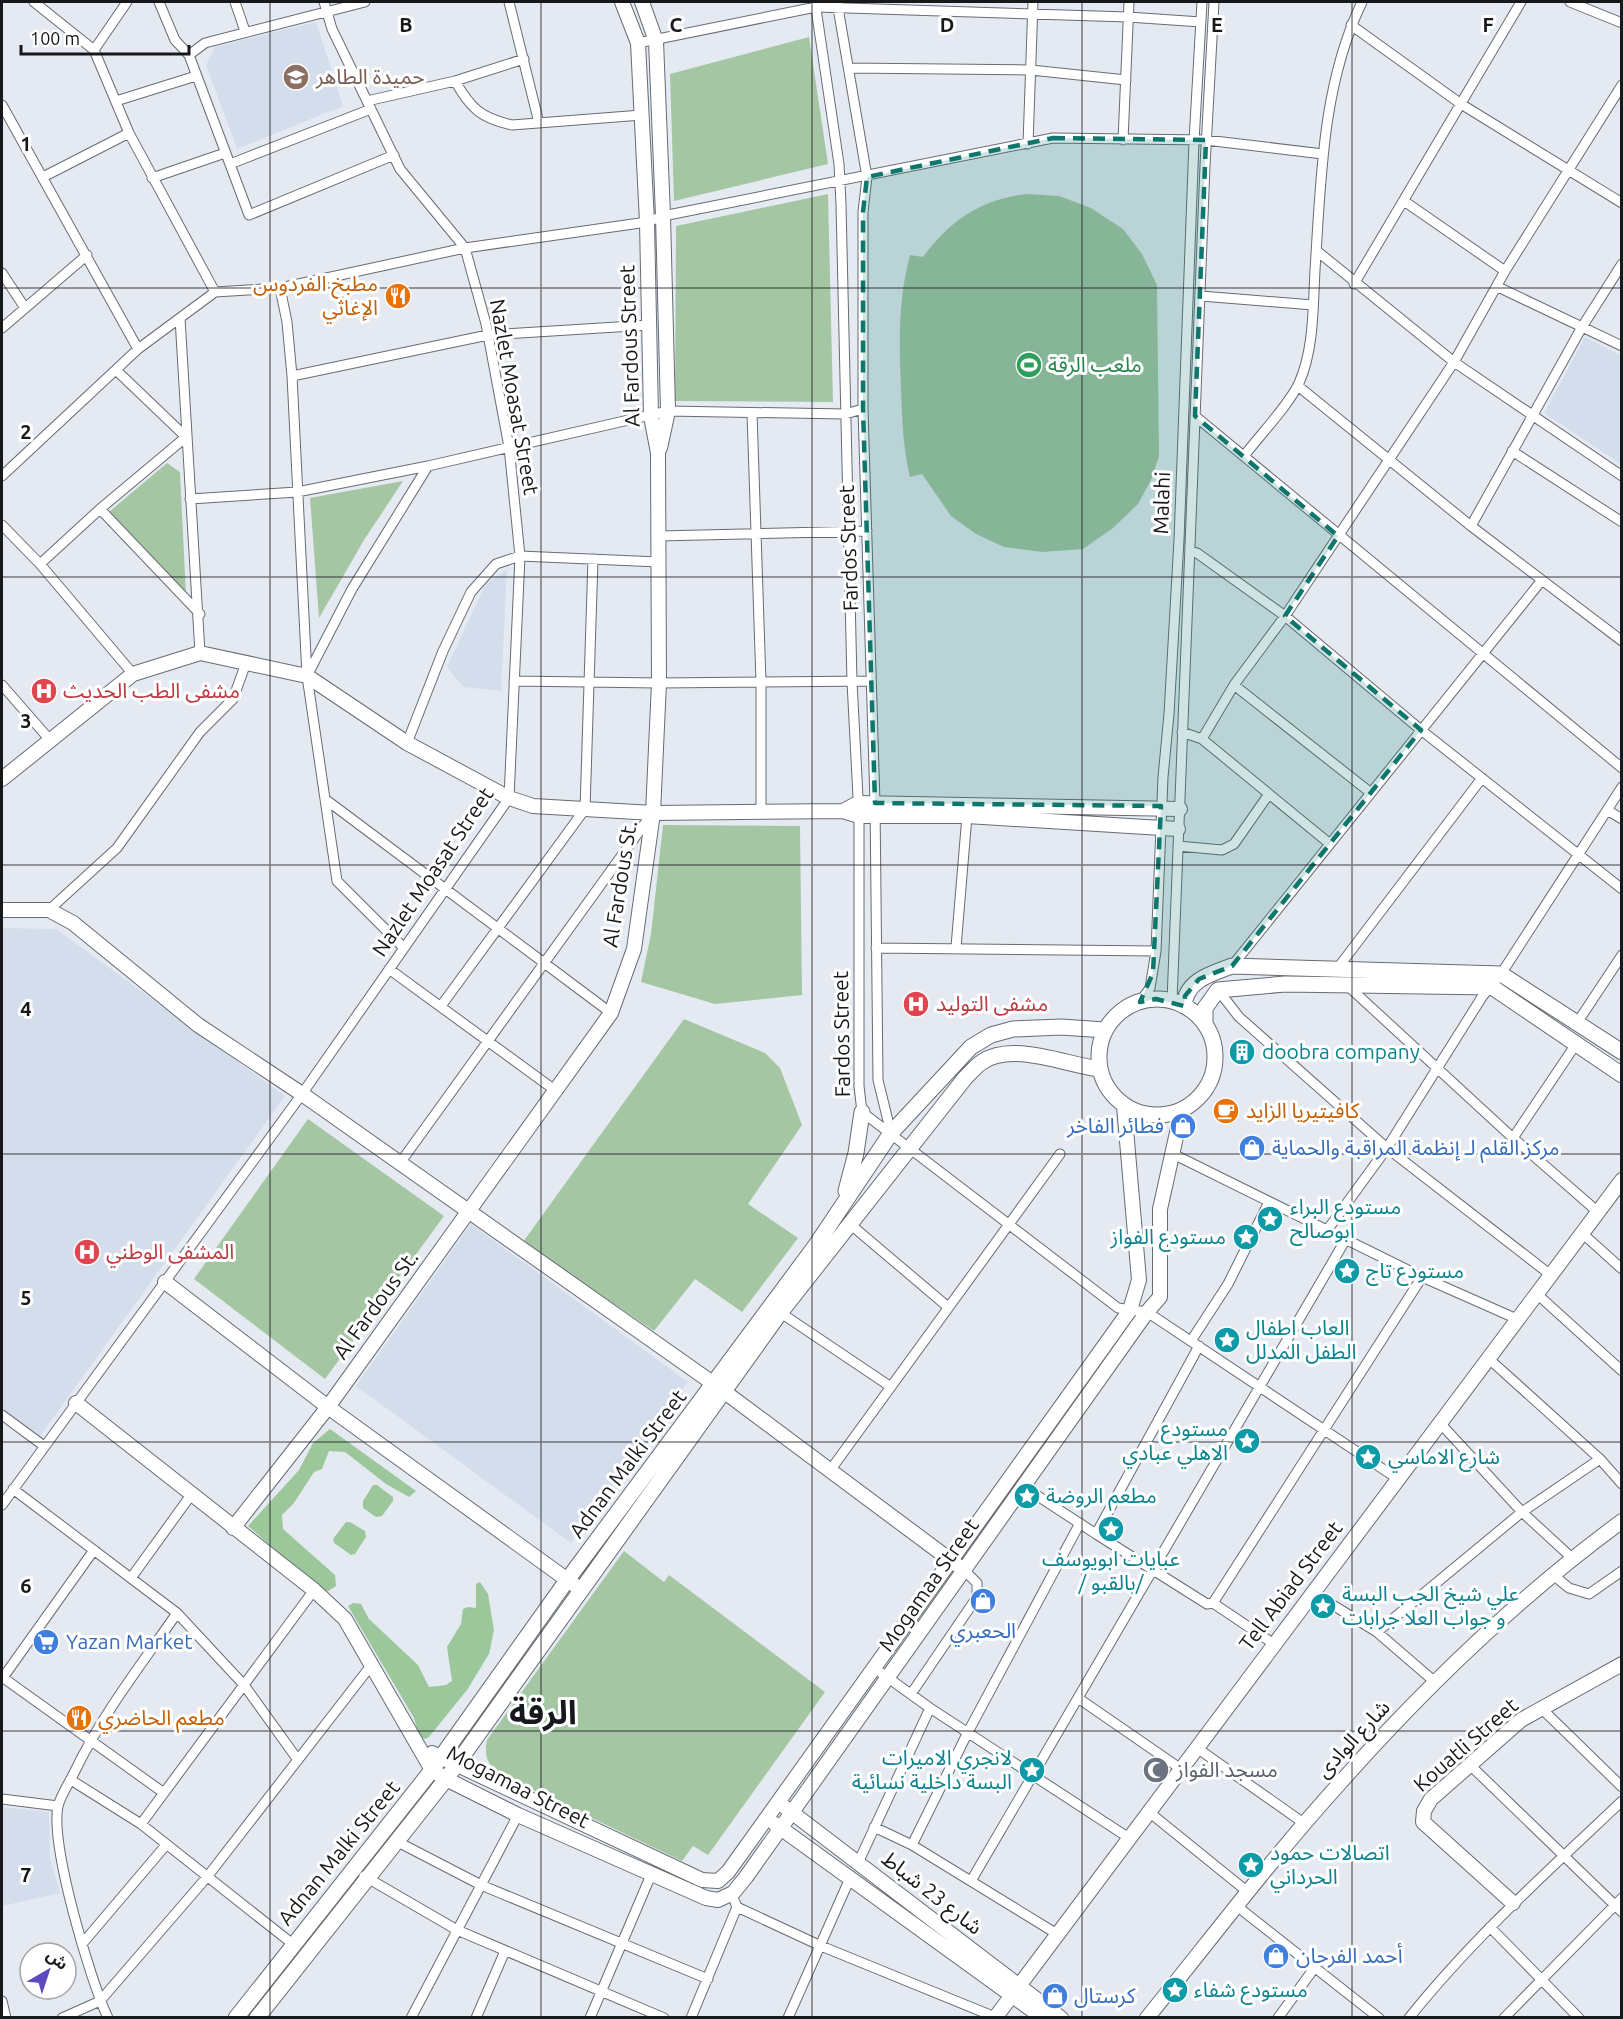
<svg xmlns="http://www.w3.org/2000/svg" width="1623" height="2019" font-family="Ubuntu,'Noto Sans Arabic',sans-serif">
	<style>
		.built { fill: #d4ddec }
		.green { fill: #a4c6a2 }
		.forest { fill: #9cc79b }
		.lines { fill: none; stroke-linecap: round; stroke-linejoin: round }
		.street-casing { stroke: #676c73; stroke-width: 11 }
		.secondary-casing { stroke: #676c73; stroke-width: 16 }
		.primary-casing { stroke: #676c73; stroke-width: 17 }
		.street { stroke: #fff; stroke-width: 9 }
		.secondary { stroke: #fff; stroke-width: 14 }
		.primary { stroke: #fff; stroke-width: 15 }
		.marked { fill: #0f766e; fill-opacity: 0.2; stroke: #0f766e; stroke-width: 4.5; stroke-dasharray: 12 8; stroke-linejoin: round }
		.grid { fill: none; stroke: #16181b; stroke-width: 1.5; stroke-opacity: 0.55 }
		.labels { text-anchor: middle; stroke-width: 6; stroke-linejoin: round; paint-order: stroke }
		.education-label { font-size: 21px; fill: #785e54; stroke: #fff; text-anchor: start }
		.food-label { font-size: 21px; fill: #c56008; stroke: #fff; text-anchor: start }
		.street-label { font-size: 21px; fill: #16181b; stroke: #fff }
		.leisure-label { font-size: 21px; fill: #27864d; stroke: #fff; text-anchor: start }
		.health-label { font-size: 21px; fill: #be3a42; stroke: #fff; text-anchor: start }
		.culture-label { font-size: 21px; fill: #0d838f; stroke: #fff; text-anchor: start }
		.shop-label { font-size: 21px; fill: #366cbe; stroke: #fff; text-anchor: start }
		.worship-label { font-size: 21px; fill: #5b616d; stroke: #fff; text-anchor: start }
		.town-label { font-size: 33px; font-weight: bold; fill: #16181b; stroke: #fff }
		.grid-label { font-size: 20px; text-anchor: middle; font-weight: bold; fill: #16181b; stroke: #fff; stroke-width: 6; stroke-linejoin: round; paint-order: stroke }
	</style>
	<rect width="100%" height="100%" fill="#e5eaf2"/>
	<path class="built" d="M316,22L343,106L237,149L206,65L215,47Z
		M1585,337L1621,356V464L1544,413Z
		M507,570L501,691L463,687L447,667L486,583Z
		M2,928L56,929L285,1096L40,1436L2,1408Z
		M471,1224L688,1382L571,1543L356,1386Z
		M2,1807L49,1812L50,1858L60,1893L2,1906Z"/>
	<path class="green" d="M809,37L828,164L674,201L670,74Z
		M828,194L833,402L675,401L676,226Z
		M1027,194L1059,196L1091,208L1123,229L1142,254L1157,285L1159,456L1151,480L1138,504L1113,528L1083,549L1042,552L1004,547L976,534L951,516L922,474L910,477C903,448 902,419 901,389C899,342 898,300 910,255L923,257C952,219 980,200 1027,194Z
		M167,463L180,472L186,595L109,512Z
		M403,481L364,540L319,618L310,498Z
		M663,825L800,826L802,995L715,1004L641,982L651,934Z
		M684,1019L765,1053L780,1068L802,1125L748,1204L798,1238L742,1312L695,1279L654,1331L523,1242Z
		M308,1119L444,1216L325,1379L194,1279Z
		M624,1551L664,1582L669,1575L825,1692L708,1855L693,1846L682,1861L499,1774C487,1763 484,1756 487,1740Z"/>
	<path class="forest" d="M330,1429L416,1491L409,1497L386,1484L345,1452L329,1451L322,1469L314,1472L294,1503L282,1515L283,1529L335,1575L336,1586L325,1593L248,1526L299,1470L313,1443Z
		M373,1485H377L393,1497V1501L382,1516L376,1517L363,1508V1501Z
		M346,1522H350L365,1531L366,1537L355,1554L351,1555L334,1543L333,1539Z
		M480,1582L488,1594L494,1630L489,1654L467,1690L429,1737L425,1739L419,1736L414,1718L348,1606L353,1603L361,1604L369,1619L418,1665L429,1687L446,1685L452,1681L447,1647L461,1624L463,1609L468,1607L476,1608V1584Z"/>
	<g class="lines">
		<defs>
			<path id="street" d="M34,2L94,50L129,133L215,292
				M159,2L175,40L189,55
				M235,2L245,31
				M365,2L205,43L189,55L249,215L394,155
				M509,2L539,123
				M815,2L839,164L841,204L852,682L859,816V1086L862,1112L1118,1308L1147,1312L1398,1479
				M837,2L867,177L863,212V409L875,803L878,1080L891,1133
				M1570,2L1622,23
				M1351,25L1461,104L1622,203
				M638,43L816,7L1128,17L1201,22
				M94,50L127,2
				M849,68L1031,70L1126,80
				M455,81C471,109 481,118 512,125L642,115
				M116,101L196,76
				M367,101L455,81L524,59
				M2,105L138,349
				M1123,140L1129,2
				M1028,144L1033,2
				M230,164L371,109
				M43,177L129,133
				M152,178L225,153
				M1404,201L1505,271
				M1317,251L1454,362L1622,476
				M2,273L25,308
				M1354,284L1521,2
				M1498,287L1622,346
				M280,288L287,322L292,376L307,676L337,881L404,948
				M1201,296L1313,305
				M180,318L200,653
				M2,328L87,255
				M292,376L488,335L649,325
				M1298,386L1471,526L1622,641
				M752,413L761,682V812
				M1195,416L1622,768
				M1512,451L1622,522
				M1244,456C1259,436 1289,405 1299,383C1314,350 1313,306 1315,270C1321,179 1322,85 1362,2
				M2,476L138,349L215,292L280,288L465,248L647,222L663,216L1053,138L1206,140L1323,154
				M190,499L297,492L428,466L668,411L845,414L863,409
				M100,509L200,614
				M2,525L40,564L133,674
				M1471,526L1582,327L1622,264
				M659,536L867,531
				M1190,551L1197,553L1285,616L1421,730L1622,889
				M40,564L100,509L186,437L117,371
				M308,674L352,589L428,466
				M514,681L659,683L871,681
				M2,685L50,740
				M1234,685L1371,793
				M1182,732L1202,739L1330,844
				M1202,739L1234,685L1285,616L1454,362L1505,271L1622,85
				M407,743L443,651L471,592L496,564L520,556L659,562
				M325,799L611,1013
				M1607,810L1622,819
				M1178,846L1222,850L1234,844L1269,794
				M49,910L117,848L200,732L233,699L246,663
				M956,947L967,816
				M876,948L1156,951
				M1232,966L1542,580
				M389,969L556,1091
				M1337,969L1482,778
				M1349,987L1513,1138L1598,1212
				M1218,990L1239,1017L1387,1148L1552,1276
				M1172,1001L1205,166L1214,2
				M1140,1002L1150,988L1156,951L1163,777L1169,714L1179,540L1194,141L1202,2
				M441,1006L585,809L593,559
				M1577,1023L1622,955
				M1513,1138L1576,1044
				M1173,1154L1422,1277L1517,1319
				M400,1163L651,815
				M850,1224L948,1307
				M1328,1229L1387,1148L1482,997L1501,974L1622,787
				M1582,1233L1622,1269
				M1537,1294L1622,1371
				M778,1311L891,1387
				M1191,1341L1228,1284L1269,1202
				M1488,1358L1600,1459
				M2,1415L44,1446
				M1440,1423L1522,1512L1572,1558
				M829,1472L1060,1154
				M1024,1487L1096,1534L1199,1346
				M13,1489L177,1613L244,1685L298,1760
				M2,1505L302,1094L509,798L520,556L509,447L486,324L465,248L400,169L332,29L324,2
				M1096,1534L1207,1604L1213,1603L1422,1277
				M1552,1574L1569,1588L1589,1594L1622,1571
				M131,1578L191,1495
				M1313,1593L1377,1632L1435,1682
				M1213,1603L1274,1644
				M1377,1632L1522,1512L1600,1459L1622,1484
				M873,1667L930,1708L1129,1838
				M2,1677L164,1793
				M2,1679L94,1550
				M911,1694L977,1597V1583L965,1571
				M1078,1698L1181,1769
				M1542,1709L1622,1787
				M1197,1748L1305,1824
				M1471,1766L1622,1912
				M71,1780L141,1824L294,1945
				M2,1799L58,1806
				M1149,1812L1249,1893
				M141,1824L314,1590
				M874,1827L912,1845L1057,1934
				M396,1841L481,1885L708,1979
				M912,1845L968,1732L1080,1523
				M858,1863L930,1708
				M364,1876L457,1930L664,2018
				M971,1881L1346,1239
				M737,1907L821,1946L995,2017
				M1238,1907L1379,2018
				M1490,1927L1579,2018
				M82,1944L166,1845
				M2,2001L6,2018
				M62,2018L100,2001L207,1877L373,1663
				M108,2018C90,1980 50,1845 58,1806C61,1795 69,1783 74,1773C101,1716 141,1665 177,1613
				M411,2018L518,1815
				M476,2018L505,1951
				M590,2018L651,1875
				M691,2018L737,1907L735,1902
				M788,2018L851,1876
				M1278,2018L1315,1967
				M1409,2018C1473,1938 1548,1871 1622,1801
				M1504,2018L1622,1898"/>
			<path id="secondary" d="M642,2L656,41L663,216L668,411L660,448
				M2,779L133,674L200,653L307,676L407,743L509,798L533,806L653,813L843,811L859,816H967L1178,829
				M843,811L858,803L1180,809
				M2,910H49L73,923L198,1025L302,1094L714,1384L957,1565
				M165,1282L328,1407L233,1528
				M76,1403L314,1590L345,1619L432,1770L446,1779L518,1815L706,1898L718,1900L733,1893L746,1877L1147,1312L1160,1297V1209L1182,1110
				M580,1589L328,1407L611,1013L634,949L653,813L659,683L658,453L651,416L647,222L638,43L622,2
				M432,1753L702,1880L718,1881L728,1872L1130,1310L1139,1280L1124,1106
				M786,1808L1061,2018
				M775,1824L1043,2018
				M1513,1903L1423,1822L1424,1811L1431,1799L1521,1720L1622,1664
				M995,2018L1622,1180
				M1147,2018C1211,1939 1272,1858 1340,1783C1426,1686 1517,1598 1622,1521"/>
			<path id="primary" d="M1099 1057a58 58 0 1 1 116 0a58 58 0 1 1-116 0Z
				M1184,1006C1186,980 1211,974 1232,966L1501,974L1622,1052
				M1205,1023V1008L1218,990L1285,984L1492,987L1622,1075
				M846,1191L856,1153L862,1112
				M236,2018L432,1770L568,1579L816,1245L891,1133L971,1047L991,1035L1013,1029L1061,1027L1105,1030
				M257,2018L446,1779L780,1313L965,1078C970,1073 976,1066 982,1062C1012,1041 1066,1065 1100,1069"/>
		</defs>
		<use href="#street" class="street-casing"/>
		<use href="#secondary" class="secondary-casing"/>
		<use href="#primary" class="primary-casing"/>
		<use href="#street" class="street"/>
		<use href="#secondary" class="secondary"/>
		<use href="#primary" class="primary"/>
	</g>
	<path class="marked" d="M1053,138L1206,140L1195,416L1338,536L1285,616L1421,730L1232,966L1199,979L1185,996L1184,1006L1156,999L1140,1002L1153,973L1161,806L875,803L863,409V212L867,177Z"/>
	<path class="grid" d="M270,2V2018M541,2V2018M812,2V2018M1082,2V2018M1352,2V2018M2,288H1622M2,577H1622M2,865H1622M2,1154H1622M2,1442H1622M2,1731H1622"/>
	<defs>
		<symbol id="school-disc" viewBox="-11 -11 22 22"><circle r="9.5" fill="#8d6e63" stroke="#fff"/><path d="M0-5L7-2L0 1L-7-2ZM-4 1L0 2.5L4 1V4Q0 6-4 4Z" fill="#fff"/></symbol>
		<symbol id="restaurant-disc" viewBox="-11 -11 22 22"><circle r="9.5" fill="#e8710a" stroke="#fff"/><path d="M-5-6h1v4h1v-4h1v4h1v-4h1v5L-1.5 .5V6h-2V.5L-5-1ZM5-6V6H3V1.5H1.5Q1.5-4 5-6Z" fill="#fff"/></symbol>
		<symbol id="stadium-disc" viewBox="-11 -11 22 22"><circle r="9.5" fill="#2e9e5b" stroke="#fff"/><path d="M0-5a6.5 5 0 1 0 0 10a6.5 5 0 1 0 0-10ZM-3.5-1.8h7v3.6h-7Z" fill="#fff"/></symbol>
		<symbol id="hospital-disc" viewBox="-11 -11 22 22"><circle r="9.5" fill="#e0444e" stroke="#fff"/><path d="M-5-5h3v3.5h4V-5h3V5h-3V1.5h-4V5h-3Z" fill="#fff"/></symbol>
		<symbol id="building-disc" viewBox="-11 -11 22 22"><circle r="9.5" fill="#0f9aa8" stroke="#fff"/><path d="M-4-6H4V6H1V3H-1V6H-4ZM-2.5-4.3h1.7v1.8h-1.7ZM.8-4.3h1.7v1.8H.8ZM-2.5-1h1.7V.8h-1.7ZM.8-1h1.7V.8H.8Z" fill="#fff"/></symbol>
		<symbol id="cafe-disc" viewBox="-11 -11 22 22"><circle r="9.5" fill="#e8710a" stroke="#fff"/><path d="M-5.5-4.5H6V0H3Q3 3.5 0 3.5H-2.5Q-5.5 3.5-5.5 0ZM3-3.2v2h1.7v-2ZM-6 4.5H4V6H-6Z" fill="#fff"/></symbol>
		<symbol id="shop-disc" viewBox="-11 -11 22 22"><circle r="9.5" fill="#3f7fe0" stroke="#fff"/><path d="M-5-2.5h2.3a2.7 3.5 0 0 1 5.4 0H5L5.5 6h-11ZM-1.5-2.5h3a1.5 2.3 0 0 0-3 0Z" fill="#fff"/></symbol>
		<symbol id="sight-disc" viewBox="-11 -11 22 22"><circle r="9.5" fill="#0f9aa8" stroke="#fff"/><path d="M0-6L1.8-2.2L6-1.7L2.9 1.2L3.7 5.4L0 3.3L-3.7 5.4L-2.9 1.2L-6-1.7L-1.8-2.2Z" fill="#fff"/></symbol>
		<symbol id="supermarket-disc" viewBox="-11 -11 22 22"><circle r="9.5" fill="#3f7fe0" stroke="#fff"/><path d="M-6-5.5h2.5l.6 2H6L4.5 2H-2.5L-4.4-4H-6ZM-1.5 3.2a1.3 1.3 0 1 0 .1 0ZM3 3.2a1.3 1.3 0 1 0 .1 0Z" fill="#fff"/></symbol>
		<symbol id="mosque-disc" viewBox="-11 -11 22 22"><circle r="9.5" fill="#6b7280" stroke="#fff"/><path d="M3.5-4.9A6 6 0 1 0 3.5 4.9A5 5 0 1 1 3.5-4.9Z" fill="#fff"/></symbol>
	</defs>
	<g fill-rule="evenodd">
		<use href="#school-disc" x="281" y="62" width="30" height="30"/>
		<use href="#restaurant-disc" x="383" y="281" width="30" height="30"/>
		<use href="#stadium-disc" x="1014" y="350" width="30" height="30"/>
		<use href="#hospital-disc" x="29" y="676" width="30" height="30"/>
		<use href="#hospital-disc" x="901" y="989" width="30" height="30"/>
		<use href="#building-disc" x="1227" y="1037" width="30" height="30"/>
		<use href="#cafe-disc" x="1211" y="1096" width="30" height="30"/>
		<use href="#shop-disc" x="1168" y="1111" width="30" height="30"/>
		<use href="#shop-disc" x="1237" y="1133" width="30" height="30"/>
		<use href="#sight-disc" x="1255" y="1204" width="30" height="30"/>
		<use href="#sight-disc" x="1231" y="1222" width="30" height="30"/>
		<use href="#hospital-disc" x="72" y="1237" width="30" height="30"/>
		<use href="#sight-disc" x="1332" y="1256" width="30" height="30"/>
		<use href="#sight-disc" x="1212" y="1325" width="30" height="30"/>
		<use href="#sight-disc" x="1232" y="1426" width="30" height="30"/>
		<use href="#sight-disc" x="1353" y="1442" width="30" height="30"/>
		<use href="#sight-disc" x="1012" y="1481" width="30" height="30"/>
		<use href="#sight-disc" x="1096" y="1514" width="30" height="30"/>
		<use href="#shop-disc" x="968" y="1586" width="30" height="30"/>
		<use href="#sight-disc" x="1308" y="1591" width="30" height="30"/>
		<use href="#supermarket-disc" x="31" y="1627" width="30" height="30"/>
		<use href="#restaurant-disc" x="64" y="1703" width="30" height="30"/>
		<use href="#sight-disc" x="1017" y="1755" width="30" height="30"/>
		<use href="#mosque-disc" x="1141" y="1755" width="30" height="30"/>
		<use href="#sight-disc" x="1236" y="1850" width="30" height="30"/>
		<use href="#shop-disc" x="1261" y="1941" width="30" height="30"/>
		<use href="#sight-disc" x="1160" y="1975" width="30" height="30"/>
		<use href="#shop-disc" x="1040" y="1981" width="30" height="30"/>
	</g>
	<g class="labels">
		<g class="education-label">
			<text x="316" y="84">حميدة الطاهر</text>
		</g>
		<g class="food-label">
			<text x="378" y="291" text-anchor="end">مطبخ الفردوس<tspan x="378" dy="24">الإغاثي</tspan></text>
			<text x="1246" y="1118">كافيتيريا الزايد</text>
			<text x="98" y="1725">مطعم الحاضري</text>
		</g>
		<g class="street-label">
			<text transform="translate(630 346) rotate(-92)" y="7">Al Fardous Street</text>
			<text transform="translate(514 397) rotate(80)" y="7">Nazlet Moasat Street</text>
			<text transform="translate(1162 503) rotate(-88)" y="7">Malahi</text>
			<text transform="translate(849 548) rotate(-92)" y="7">Fardos Street</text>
			<text transform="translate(433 872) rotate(-56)" y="7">Nazlet Moasat Street</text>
			<text transform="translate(620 884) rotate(-81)" y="7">Al Fardous St.</text>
			<text transform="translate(842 1034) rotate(-91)" y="7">Fardos Street</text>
			<text transform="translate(376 1305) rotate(-54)" y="7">Al Fardous St.</text>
			<text transform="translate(628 1464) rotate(-53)" y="7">Adnan Malki Street</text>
			<text transform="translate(929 1585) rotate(-55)" y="7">Mogamaa Street</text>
			<text transform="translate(1291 1586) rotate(-53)" y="7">Tell Abiad Street</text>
			<text transform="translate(1353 1739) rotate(-47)" y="7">شارع الوادى</text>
			<text transform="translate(1466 1745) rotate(-41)" y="7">Kouatli Street</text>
			<text transform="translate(518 1787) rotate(27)" y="7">Mogamaa Street</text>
			<text transform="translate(339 1853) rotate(-51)" y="7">Adnan Malki Street</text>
			<text transform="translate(932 1893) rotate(38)" y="7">شارع 23 شباط</text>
		</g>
		<g class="leisure-label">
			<text x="1048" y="372">ملعب الرقة</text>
		</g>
		<g class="health-label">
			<text x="63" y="698">مشفى الطب الحديث</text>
			<text x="936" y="1011">مشفى التوليد</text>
			<text x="106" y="1259">المشفى الوطني</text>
		</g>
		<g class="culture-label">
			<text x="1262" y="1059">doobra company</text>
			<text x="1290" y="1214">مستودع البراء<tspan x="1290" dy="24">ابوصالح</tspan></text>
			<text x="1226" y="1244" text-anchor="end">مستودع الفواز</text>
			<text x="1366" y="1278">مستودع تاج</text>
			<text x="1246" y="1335">العاب اطفال<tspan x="1246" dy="24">الطفل المدلل</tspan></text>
			<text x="1228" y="1436" text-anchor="end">مستودع<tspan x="1228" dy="24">الاهلي عبادي</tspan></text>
			<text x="1388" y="1464">شارع الاماسي</text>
			<text x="1046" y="1503">مطعم الروضة</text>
			<text x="1111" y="1566" text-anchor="middle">عبايات ابويوسف<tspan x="1111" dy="24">/ بالقبو/</tspan></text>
			<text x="1342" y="1601">علي شيخ الجب البسة<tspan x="1342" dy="24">و جواب العلا جرابات</tspan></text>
			<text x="1012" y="1765" text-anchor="end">لانجري الاميرات<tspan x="1012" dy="24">البسة داخلية نسائية</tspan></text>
			<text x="1270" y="1860">اتصالات حمود<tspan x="1270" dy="24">الحرداني</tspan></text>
			<text x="1194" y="1997">مستودع شفاء</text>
		</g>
		<g class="shop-label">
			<text x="1164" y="1133" text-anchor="end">فطائر الفاخر</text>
			<text x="1272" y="1155">مركز القلم لـ إنظمة المراقبة والحماية</text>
			<text x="983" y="1638" text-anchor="middle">الحعبري</text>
			<text x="66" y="1649">Yazan Market</text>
			<text x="1296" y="1963">أحمد الفرحان</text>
			<text x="1074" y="2003">كرستال</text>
		</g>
		<g class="worship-label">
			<text x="1176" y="1777">مسجد الفواز</text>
		</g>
		<g class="town-label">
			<text x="543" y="1724">الرقة</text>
		</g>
	</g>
	<g class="grid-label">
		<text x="406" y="32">B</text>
		<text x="676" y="32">C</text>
		<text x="947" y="32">D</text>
		<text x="1217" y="32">E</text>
		<text x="1488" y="32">F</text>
		<text x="26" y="151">1</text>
		<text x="26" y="439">2</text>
		<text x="26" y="728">3</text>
		<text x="26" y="1016">4</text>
		<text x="26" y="1305">5</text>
		<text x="26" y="1593">6</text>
		<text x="26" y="1882">7</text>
	</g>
	<rect width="1623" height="2019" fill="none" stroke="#16181b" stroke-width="6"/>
	<g transform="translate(48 1971) rotate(39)"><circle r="28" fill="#ffffff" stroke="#a2a3a4" stroke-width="1.5"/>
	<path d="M0-4.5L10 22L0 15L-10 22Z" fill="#5e49c1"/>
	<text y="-9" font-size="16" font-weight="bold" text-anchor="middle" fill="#16181b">ش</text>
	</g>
	<path d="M21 45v9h168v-9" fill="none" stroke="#16181b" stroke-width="3"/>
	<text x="30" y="45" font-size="18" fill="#16181b" stroke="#ffffff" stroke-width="4.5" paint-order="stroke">100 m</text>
</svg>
